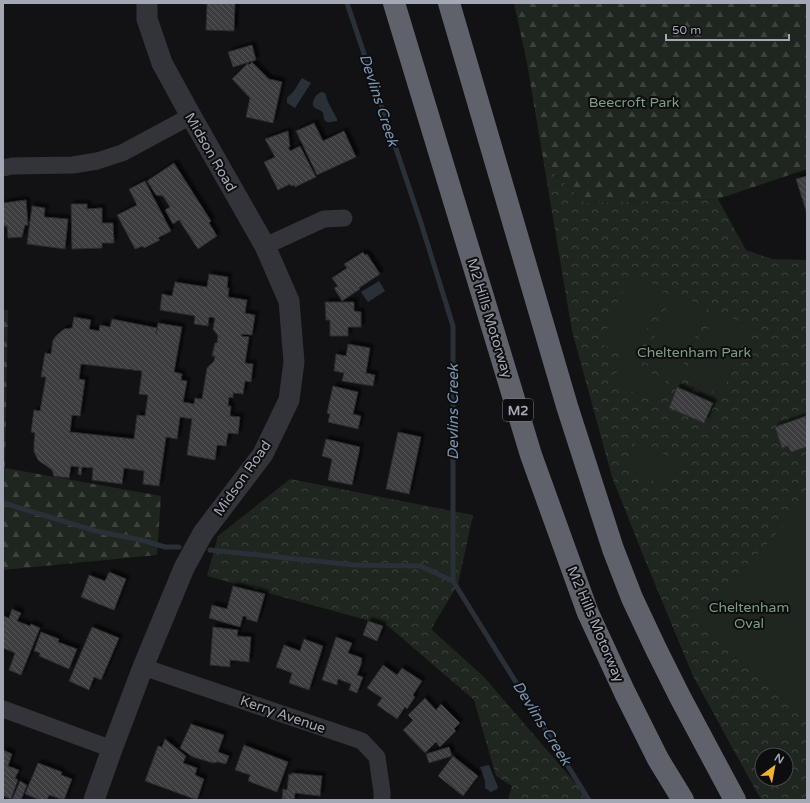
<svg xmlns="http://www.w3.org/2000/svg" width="810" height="803" font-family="'Varela Round',sans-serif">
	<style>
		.forest { fill: url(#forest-firs) }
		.park { fill: url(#park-crowns); fill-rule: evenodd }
		.pitch { fill: #1e261f }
		.water { fill: #293037 }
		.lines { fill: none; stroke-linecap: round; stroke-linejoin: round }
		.stream { stroke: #293037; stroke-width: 5 }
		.building { fill: url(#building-back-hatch); stroke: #2c2c30; fill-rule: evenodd; filter: url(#shadow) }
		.minor { stroke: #333439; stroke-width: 17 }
		.tertiary { stroke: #333439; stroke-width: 21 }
		.motorway { stroke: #5f626a; stroke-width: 22 }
		.labels { text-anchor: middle; stroke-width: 4; stroke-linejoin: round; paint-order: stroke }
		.shield { fill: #0d0d0f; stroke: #767a82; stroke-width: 1 }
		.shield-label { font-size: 13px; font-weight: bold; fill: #a3a8b4 }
		.park-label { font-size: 14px; fill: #7a9f7e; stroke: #0d0d0f }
		.street-label { font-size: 14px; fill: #a3a8b4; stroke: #0d0d0f }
		.water-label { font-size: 15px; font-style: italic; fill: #7a95b0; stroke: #0d0d0f }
	</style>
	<defs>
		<pattern id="forest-firs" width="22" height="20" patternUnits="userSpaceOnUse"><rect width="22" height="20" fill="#1e261f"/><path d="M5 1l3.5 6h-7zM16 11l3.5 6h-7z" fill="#3c433d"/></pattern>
		<pattern id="park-crowns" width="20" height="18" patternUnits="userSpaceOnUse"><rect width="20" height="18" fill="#1e261f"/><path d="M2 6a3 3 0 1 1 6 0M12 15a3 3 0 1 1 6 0" fill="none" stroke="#3c433d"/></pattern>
		<pattern id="building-back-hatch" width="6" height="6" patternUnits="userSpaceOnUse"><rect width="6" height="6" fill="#3c3d41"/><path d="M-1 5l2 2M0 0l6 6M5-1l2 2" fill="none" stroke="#55565a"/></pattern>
		<filter id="shadow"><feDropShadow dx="3.5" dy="-3.5" stdDeviation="1" flood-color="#0009"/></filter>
	</defs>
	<rect width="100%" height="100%" fill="#121214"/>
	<path class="forest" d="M514,3H807V169L718,199L585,203L544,164L527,63Z
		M3,310H8L5,468L161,496L157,555L3,570Z"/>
	<path class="park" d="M544,164L585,203L718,199L746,250L772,259L807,260V800H762L756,791L693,676L643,555L612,477L572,331ZM762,755H786V779H762Z
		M290,479L473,515L458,584L431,629L484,677L590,800H508L512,786L496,776L474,700L388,626L207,576L218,536Z"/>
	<path class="pitch" d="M630,275L664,289L635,358L601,344Z
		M673,293L707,308L678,377L644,362Z
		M715,311L750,326L721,395L687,380Z
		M622,361L666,380L657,402L612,383Z
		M636,442L680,461L669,488L624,467Z
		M807,499V719L697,622Z"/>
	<path class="water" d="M302,78L311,83L295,108L287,103V98L294,91Z
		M321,92L325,93L328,102L337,119V121C334,121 330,123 327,122C323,120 324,117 323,113C320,108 309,110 314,99C316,95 318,94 321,92Z
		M379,281L385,291L368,302L361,292Z
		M489,765L498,787L497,789L491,792L485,788V781L480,767Z"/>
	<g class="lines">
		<path class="stream" d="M347,3L421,223L453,326V581L589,800
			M3,503L96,531L141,540L165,547H179
			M210,550L354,565L420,566L453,581"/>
	</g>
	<path class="building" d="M204,3H235L234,31L206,30L207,4H204Z
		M252,45L256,60L233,67L228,52Z
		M252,62L269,79L282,82L273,123L246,117L250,98L232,79L248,63L249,65Z
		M314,123L323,141L344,131L356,157L317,175L296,131Z
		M288,131L290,147H288L290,151L300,146L316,177L295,187L294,185L291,186L290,184L278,190L264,162L275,157L265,139Z
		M174,163L211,221L209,223L217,236L198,249L179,220L173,224L165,210L170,207L163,196L156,195L147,181Z
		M807,176V214L796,179Z
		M145,181L171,231L158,238L160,240L144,248L143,246L135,249L117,215L137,205L129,189Z
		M26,200L28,225H25L22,237L8,238L7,226H3V203Z
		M71,204H87V209L102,208V223H113L114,243H102V248L72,249Z
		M32,206L45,208L44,217L68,219L65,249L27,244Z
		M363,252L365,255L367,254L380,274L359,288L360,289L342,301L334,288L338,286L332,278L347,268L344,264Z
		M209,274L228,277L227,288H229L228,297L247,300L245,313L255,315L252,335L242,334L241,336L249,337L245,363L253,364L251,382L245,381L243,394L233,393V398L229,397L228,406H231L230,416L240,417L238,434L228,433L226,446L217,445L215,460L187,455L192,419L180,417L177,439L166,437L159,486L143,484L144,471L124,468L122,484L92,480L93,468L82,467L81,475L78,474L79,467L71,466L69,478L54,476L52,470L38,460L34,452V443L35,433L31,432L34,410L40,411L46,377H41L45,353L51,354L53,340L57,335L64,329L72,328L74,317L91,320L89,329L99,331L100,325L110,327L112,319L157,328L156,334L158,323L182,327L174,372L182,374L181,380L187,381L183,402L194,404L195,398L202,399L207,368L214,361L215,356H212L215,343H217L218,336L213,329L215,318L209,317L208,326L194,324L195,316L160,310L162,294L172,296L175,282L207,287ZM81,364L142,371L139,394L148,395L145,416L137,415L134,439L70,432L72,415L80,416L85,380L79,379Z
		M325,302H354V311L361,312V327H348V336H330V320H326Z
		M348,344L370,348L366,373L375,375L373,386L342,381L344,373L334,371L336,354L346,356Z
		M333,386L358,392L353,414L361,416L358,429L328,422L330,414L327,413Z
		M677,387L713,403L704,423L669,408Z
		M806,416L807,447L791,452L788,446L782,448L775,427Z
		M398,432L421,437L409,494L386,489Z
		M326,439L360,447L352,485L328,480L332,459L322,456Z
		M109,572L126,579L114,610L81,597L89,575L105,581Z
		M233,586L265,594L257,622L246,619L247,617L243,616L240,627L209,618L212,605L227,609Z
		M12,609L21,613L17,621L30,626L31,624L40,628L21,675L9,670L15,653L3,648V616L9,618Z
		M368,621L383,626L377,641L363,635Z
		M92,627L119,638L101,680L94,677L89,690L69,681Z
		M213,627L238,630L237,636L251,637L249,662L230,660V667L210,665Z
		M41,632L59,639L58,642L77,649L69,669L39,656L40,653L34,651Z
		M336,637L352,643L348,653L362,658L361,662H362L357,675L363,677L357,693L349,690L351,684L338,679L337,685L322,680Z
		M304,639L323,646L309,690L289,683L292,673L276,667L284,645L300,651Z
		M383,665L397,675L402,668L422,681L413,695L415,697L407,709L405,707L397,719L377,705L382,698L367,688Z
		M425,698L436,710L441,704L460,723L454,729L456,731L440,747L436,742L425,753L403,730L413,720L408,715Z
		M191,724L224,735L218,752L229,756L226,764L218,762L213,763L193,757L180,748Z
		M165,739L186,756L183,763L197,768L195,775L204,779L197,800L145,781L158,746L162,747Z
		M244,745L288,762L277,792L248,781L250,775L235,770Z
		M449,747L452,756L429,763L426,754Z
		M3,750L12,754L8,766L19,770L15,778L18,780L11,799L3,796Z
		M453,756L478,776L463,796L438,776Z
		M38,763L62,772L61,775L72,779L64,800L49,795L47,800H40L25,794Z
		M292,773L322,776L320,796L295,793L294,800L282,799L283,789L287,790L289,774L291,775Z
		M20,781L27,785L21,800H12Z"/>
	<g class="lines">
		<path class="minor" d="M3,168L12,166L73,165L97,161L122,153L191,116
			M265,246L324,219L344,218
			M143,667L362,741L377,757L382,792V800
			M3,709L112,749"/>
		<path class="tertiary" d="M94,800L112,749L143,667L184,568L203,533L263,454L289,400L294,362L289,301L265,246L191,116L162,63L147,19V3"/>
		<path class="motorway" d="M394,3L531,455L588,613L625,693L658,759L683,800
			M449,3L567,406L613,549L632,598L656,649L680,697L735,800"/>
	</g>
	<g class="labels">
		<rect class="shield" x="503" y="399" width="30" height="22" rx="3"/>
		<g class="shield-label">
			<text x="518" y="415">M2</text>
		</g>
		<g class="park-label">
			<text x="634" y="107">Beecroft Park</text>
			<text x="694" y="357">Cheltenham Park</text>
			<text x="749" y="612">Cheltenham<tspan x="749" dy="16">Oval</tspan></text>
		</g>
		<g class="street-label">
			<text transform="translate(211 152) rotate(60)" y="5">Midson Road</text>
			<text transform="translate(490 318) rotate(73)" y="5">M2 Hills Motorway</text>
			<text transform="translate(242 478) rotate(-55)" y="5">Midson Road</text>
			<text transform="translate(596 624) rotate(67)" y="5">M2 Hills Motorway</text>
			<text transform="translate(283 714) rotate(19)" y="5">Kerry Avenue</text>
		</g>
		<g class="water-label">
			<text transform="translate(379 100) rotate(72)" y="5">Devlins Creek</text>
			<text transform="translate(453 412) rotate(-90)" y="5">Devlins Creek</text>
			<text transform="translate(542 723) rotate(58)" y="5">Devlins Creek</text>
		</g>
	</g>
	<rect width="810" height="803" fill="none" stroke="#a3a8b4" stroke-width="8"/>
	<g transform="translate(774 767) rotate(32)"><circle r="19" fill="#0d0d0f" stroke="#494b51"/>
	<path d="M0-3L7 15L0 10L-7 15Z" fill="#f0b32d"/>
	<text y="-6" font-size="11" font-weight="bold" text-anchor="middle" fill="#a3a8b4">N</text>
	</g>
	<path d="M666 34v6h123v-6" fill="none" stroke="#a3a8b4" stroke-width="2"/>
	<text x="672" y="34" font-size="12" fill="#a3a8b4" stroke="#0d0d0f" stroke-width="3" paint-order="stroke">50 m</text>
</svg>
